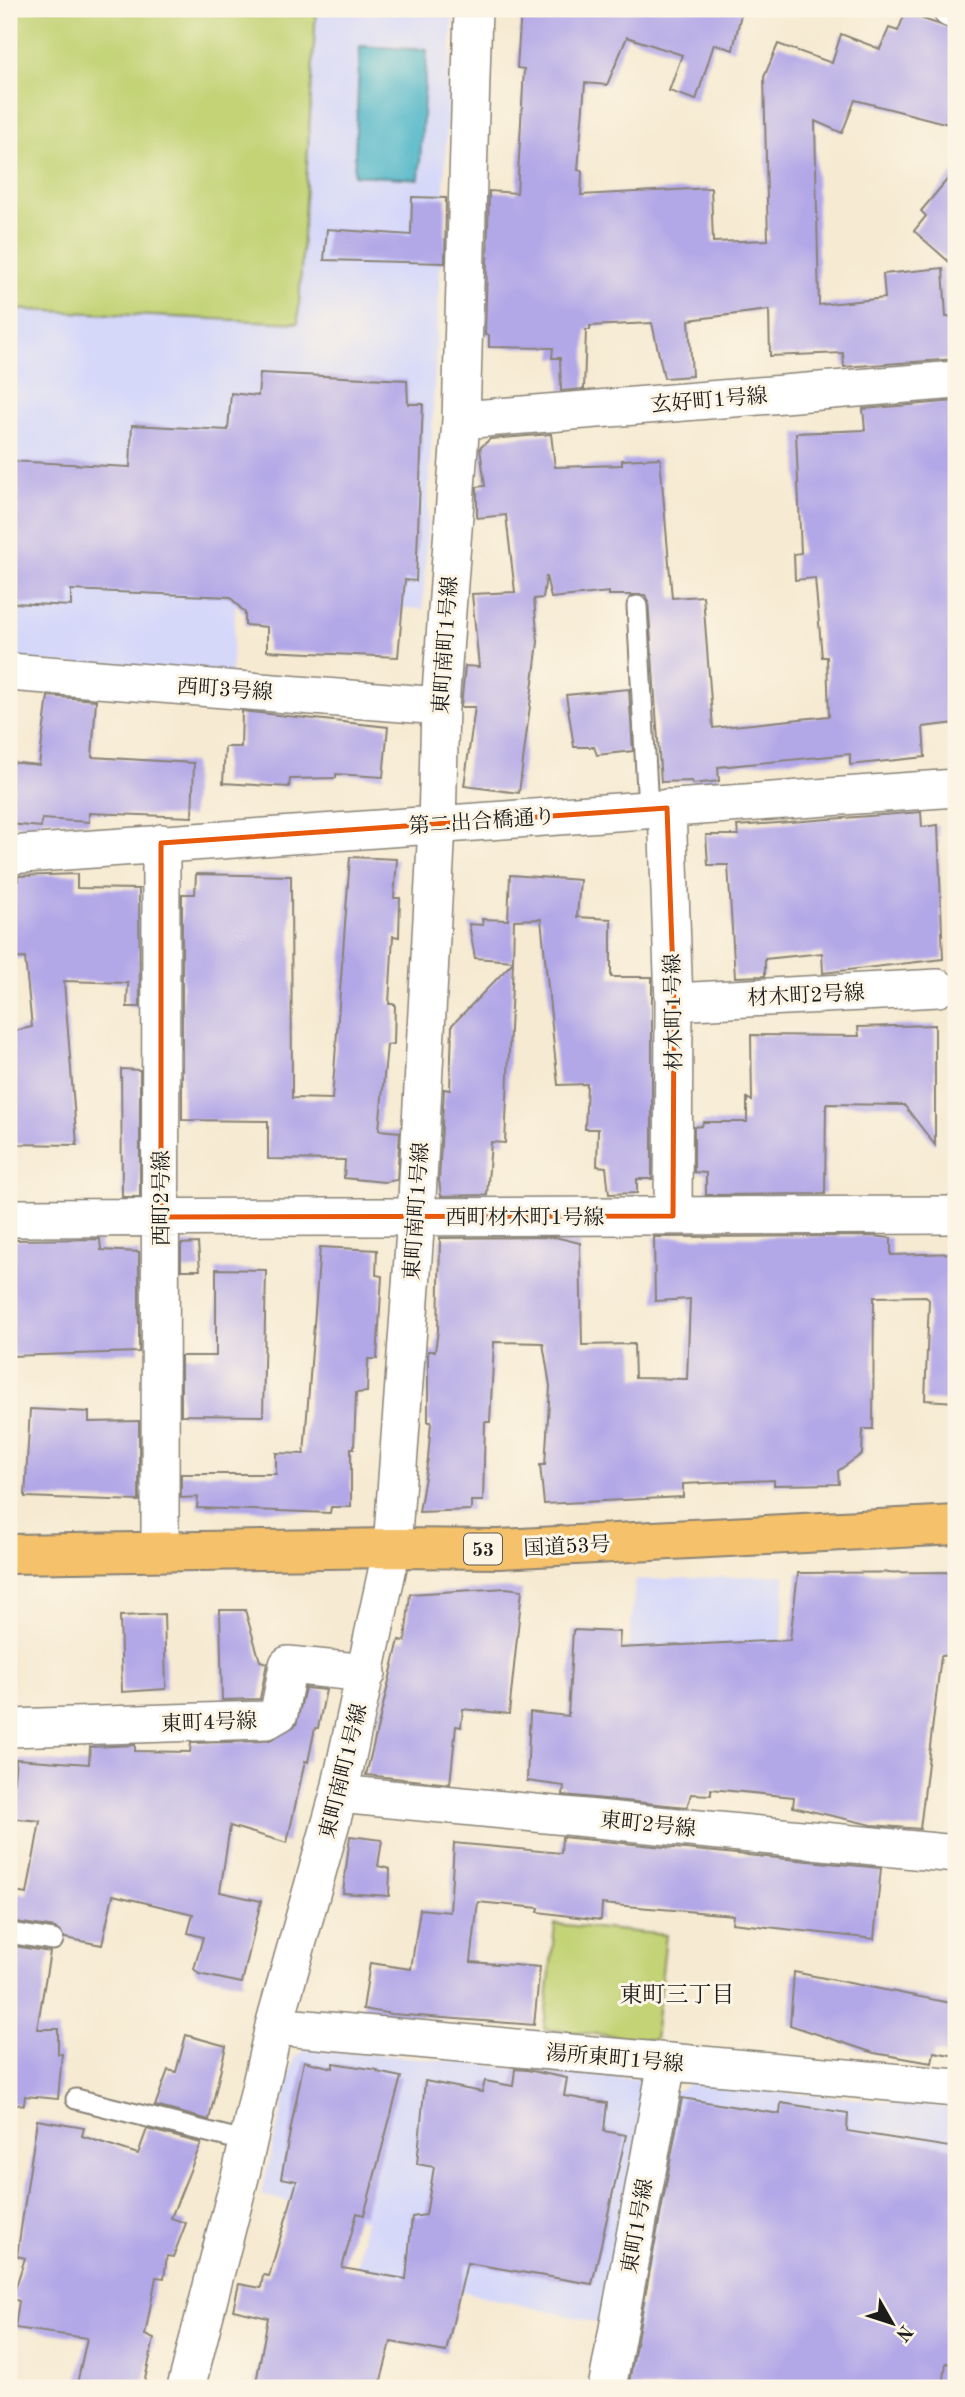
<svg xmlns="http://www.w3.org/2000/svg" width="965" height="2397" font-family="'Old Standard TT','Noto Serif JP',serif">
	<style>
		.built { fill: #d6d8f9 }
		.green { fill: #c3d376; stroke: #707849; stroke-width: 2 }
		.water { fill: #4ab4c8; stroke: #336872; stroke-width: 2 }
		.building { fill: #b2a7e7 }
		.lines { fill: none; stroke-linecap: round; stroke-linejoin: round }
		.service-casing { stroke: #898377; stroke-width: 23 }
		.minor-casing { stroke: #898377; stroke-width: 40 }
		.trunk-casing { stroke: #898377; stroke-width: 42 }
		.service { stroke: #fff; stroke-width: 19 }
		.minor { stroke: #fff; stroke-width: 37 }
		.trunk { stroke: #f5c16b; stroke-width: 38 }
		.marked { fill: none; stroke: #e8590c; stroke-width: 5; stroke-linejoin: round }
		.labels { text-anchor: middle; stroke-width: 6; stroke-linejoin: round; paint-order: stroke }
		.shield { fill: #fcf5e5; stroke: #5f5d58; stroke-width: 2 }
		.shield-label { font-size: 19px; font-weight: bold; fill: #1c1c1c }
		.street-label { font-size: 21px; fill: #1c1c1c; stroke: #fcf5e5 }
		.neighbourhood-label { font-size: 23px; fill: #1c1c1c; stroke: #fcf5e5 }
	</style>
	<rect width="100%" height="100%" fill="#fcf5e5"/>
	<filter id="ink" filterUnits="userSpaceOnUse"><feTurbulence type="fractalNoise" baseFrequency=".0143" numOctaves="2"/><feDisplacementMap in="SourceGraphic" scale="14" xChannelSelector="R" yChannelSelector="G"/><feConvolveMatrix kernelMatrix="1 2 1 2 8 2 1 2 1" color-interpolation-filters="sRGB"/></filter>
	<filter id="wash" filterUnits="userSpaceOnUse"><feTurbulence type="fractalNoise" baseFrequency=".00686" numOctaves="4" result="noise"/><feDisplacementMap in="SourceGraphic" scale="28" xChannelSelector="R" yChannelSelector="G"/><feGaussianBlur stdDeviation="1.57" result="paint"/><feColorMatrix in="noise" values="0 0 0 0 0 0 0 0 0 0 0 0 0 0 0 0 0 1.4 0 .05"/><feComposite in="paint" operator="in"/></filter>
	<g filter="url(#wash)">
		<rect width="100%" height="100%" fill="#f6ead2"/>
		<path class="built" d="M9,9H453L423,609L236,601L231,676L9,659Z
			M785,1575L778,1721L624,1703L635,1580Z
			M309,2048L644,2080L652,2092H674L689,2084L956,2108V2325L822,2306L804,2388H618L634,2305L730,2324L736,2290L642,2271L607,2325L357,2267L365,2220L261,2195L295,2057Z"/>
		<path class="green" d="M9,9H316L298,323L9,309Z
			M555,1924L666,1935L655,2040L544,2029Z"/>
		<path class="water" d="M360,46L427,50L419,179L354,175Z"/>
		<g id="blocks">
			<path class="building" d="M521,9H742L733,50L714,44L696,100L669,91L682,55L627,37L607,85L585,83L578,170L582,171L581,195L711,188L713,242L768,240L764,77L778,44L832,63L841,34L880,49L889,28L898,31L905,13L956,30V126L855,100L842,133L815,121L819,305L885,298L883,274L943,268L946,317H956V359L844,367L843,353L770,356L769,310L689,320L692,376L664,378L652,323L590,326V330H586L584,389L561,391L560,358H552L553,348L489,347V335H485L489,191L517,193L524,69L517,68Z
				M956,169V268L914,231L926,216L921,211Z
				M412,197L446,198L445,263L324,260L327,229L411,235Z
				M260,373L407,380L408,404H423L416,581L405,580L398,657L267,651V627L245,625V613L230,597L71,590V606L14,603L15,587H9V461L130,467L132,425L228,430L231,393L258,396Z
				M956,401V723L923,727L925,757L850,765V754L718,767L719,781L693,784L692,781L661,782L648,600L645,595H609V592L551,598L546,576L543,598L534,599L538,642L519,793L464,786L475,707H461L465,666L479,667L472,594L515,592L506,515L477,518V487L485,486L480,448L490,439L551,434L555,467L622,465V460L660,458L672,598L703,596L713,728L829,716L827,657H822L815,578L795,580L794,554L801,553L796,433L865,430L863,409Z
				M629,689L633,751L597,755L594,747H574L566,695Z
				M48,696L96,700L92,757L194,763L192,817L89,813V822L42,819L41,827L9,824V762L39,765Z
				M242,711L388,727L383,777L336,774V778L290,779L289,787L223,783L225,747H241Z
				M921,812L922,827L938,825L943,959L823,973L822,953L765,959V976L735,977L728,865H708L706,835H738L737,826Z
				M350,857L397,859L394,898H400L399,937L393,936L389,1004H395L394,1044L387,1045L379,1130L400,1132L397,1180L384,1182L344,1178L345,1160L268,1159V1121L182,1120V894H195L196,874L291,876L292,1098L332,1099Z
				M77,874V888L139,889L140,1007H127L128,983L64,981L77,1145L14,1144L16,1110H10L9,1032L32,1027L25,958L9,959V883L18,881V876Z
				M510,875L580,880L577,917L611,919V977H652V1179H637V1193L609,1194L606,1167L597,1166L598,1129H585L587,1084L558,1085L541,919L514,920L513,961L475,958L469,924L483,925L482,919L508,920Z
				M513,962L505,1143L491,1142L487,1195L441,1196L439,1180L444,1089L450,1090L452,1025Z
				M935,1025V1145L904,1105L826,1104L825,1194L706,1195V1173L694,1172V1127L702,1126L703,1122H747V1098L752,1101L751,1035L859,1036L858,1027Z
				M121,1069L140,1070V1197H122Z
				M871,1236L891,1238V1255L956,1253V1402L925,1400L929,1300L926,1296L874,1297L873,1429H863L862,1454L838,1471L839,1484L774,1485V1480L683,1484V1497L544,1504L540,1465H545L550,1386L543,1343L494,1342L490,1422H485L483,1501H471V1510L419,1512L428,1459L431,1422H428V1351H435L438,1331L440,1238L555,1237L580,1243L582,1345L634,1344L635,1378L687,1379L690,1299L655,1301L654,1237Z
				M100,1239L101,1250L139,1252V1352L9,1356V1240Z
				M198,1243L200,1270H181V1244Z
				M320,1247L377,1250L376,1275L382,1276L377,1359H368L367,1392L356,1393L354,1448H351V1507H331L330,1513L197,1508L198,1497L181,1498V1474H276V1453L304,1454Z
				M216,1269L266,1270L263,1416L181,1415V1356H216Z
				M30,1409L89,1412V1422L139,1421V1501L25,1497Z
				M956,1572V1655L941,1656L920,1829L872,1825L793,1807L794,1797L711,1789V1795L691,1794L687,1807L563,1795L564,1786L527,1781L530,1712L568,1716L573,1630L620,1632L619,1648L790,1640L798,1573Z
				M506,1588L522,1590L509,1714L463,1709L461,1727L456,1726L450,1784L366,1775L399,1640L405,1641L410,1594Z
				M220,1610H245L260,1661L267,1663L260,1699L222,1700Z
				M164,1614L166,1689L122,1692L120,1616Z
				M305,1688L326,1690L318,1728H315L308,1762L305,1761L287,1843L230,1826L220,1892L261,1901L242,1983L199,1974L194,1969L203,1937L188,1933L193,1914L113,1895L102,1945L65,1938L55,1928L9,1921V1891L27,1894L40,1821L10,1818L16,1759L89,1764L90,1747L135,1745V1751L190,1752L191,1743L268,1741L296,1725Z
				M350,1836L382,1840L378,1866L390,1869L389,1896L343,1893Z
				M562,1837L881,1868L874,1939L732,1923L733,1915L602,1904L601,1920L538,1912L539,1908L478,1902L471,1962L540,1967L534,2025L392,2014L363,2009L370,1963L411,1969L420,1909L450,1912L454,1843L561,1853Z
				M9,1945L50,1952L37,2029H58V2054H62L58,2099L25,2096L24,2105L9,2103Z
				M794,1972L956,2004V2056L934,2052L932,2063L874,2053L790,2025Z
				M186,2035L226,2046L209,2120L155,2106L168,2070L176,2072Z
				M304,2061L333,2068V2063L378,2070L377,2072L401,2077L364,2215L357,2213L342,2268L406,2279L412,2217L426,2215L434,2167L417,2164L425,2081L482,2092L485,2081L513,2086L515,2069L527,2070L567,2078L564,2096L607,2103L604,2131L626,2135L592,2284L467,2263L446,2352L391,2342L379,2388H255L268,2318L233,2310L239,2284L261,2288L263,2275L269,2276L297,2181L281,2178Z
				M682,2098L780,2114L781,2103L848,2113L847,2131L956,2148V2296L949,2338L956,2340V2365L946,2363L943,2388L875,2384V2388H628Z
				M37,2120L84,2128L82,2136L138,2154L147,2129L201,2143L171,2218L186,2223L173,2257L167,2256L164,2278L156,2277L145,2335L154,2339L143,2388H76L87,2338L15,2328L19,2301L12,2299L25,2258L17,2256Z"/>
		</g>
	</g>
	<g filter="url(#ink)">
		<use href="#blocks" fill-opacity="0" stroke="#898377" stroke-width="2"/>
		<g class="lines">
			<defs>
				<path id="service" d="M637,606L648,809
					M9,1933L53,1940
					M76,2099L248,2142"/>
				<path id="minor" d="M951,9L956,10
					M461,420L956,380
					M9,672L440,706
					M667,808L674,1002L673,1216
					M9,855L956,788
					M674,1002L938,988
					M9,1218L956,1215
					M160,1552L161,843
					M9,1728L267,1720L279,1713L288,1665L367,1673
					M339,1794L956,1854
					M274,2026L956,2088
					M186,2388L242,2169L274,2026L339,1794L392,1548L416,1217L437,826L440,706L461,420L473,9
					M607,2388L667,2063"/>
				<path id="trunk" d="M9,1554L392,1548L499,1549L956,1525"/>
			</defs>
			<use href="#service" class="service-casing"/>
			<use href="#minor" class="minor-casing"/>
			<use href="#trunk" class="trunk-casing"/>
			<use href="#service" class="service"/>
			<use href="#minor" class="minor"/>
			<use href="#trunk" class="trunk"/>
		</g>
	</g>
	<path class="marked" d="M667,808L674,1002L673,1216L161,1217V843Z"/>
	<g class="labels">
		<rect class="shield" x="464" y="1533.5" width="38" height="31" rx="5"/>
		<g class="shield-label">
			<text x="483" y="1556">53</text>
		</g>
		<g class="street-label">
			<text transform="translate(709 400) rotate(-5)" y="7">玄好町1号線</text>
			<text transform="translate(445 645) rotate(-86)" y="7">東町南町1号線</text>
			<text transform="translate(225 689) rotate(4)" y="7">西町3号線</text>
			<text transform="translate(482 821) rotate(-4)" y="7">第二出合橋通り</text>
			<text transform="translate(806 995) rotate(-3)" y="7">材木町2号線</text>
			<text transform="translate(673 1012) rotate(-91)" y="7">材木町1号線</text>
			<text transform="translate(161 1198) rotate(-90)" y="7">西町2号線</text>
			<text transform="translate(416 1211) rotate(-86)" y="7">東町南町1号線</text>
			<text x="525" y="1224">西町材木町1号線</text>
			<text transform="translate(567 1546) rotate(-3)" y="7">国道53号</text>
			<text transform="translate(209 1722) rotate(-2)" y="7">東町4号線</text>
			<text transform="translate(343 1771) rotate(-76)" y="7">東町南町1号線</text>
			<text transform="translate(648 1824) rotate(6)" y="7">東町2号線</text>
			<text transform="translate(615 2058) rotate(5)" y="7">湯所東町1号線</text>
			<text transform="translate(637 2226) rotate(-80)" y="7">東町1号線</text>
		</g>
		<g class="neighbourhood-label">
			<text x="677" y="2002">東町三丁目</text>
		</g>
	</g>
	<rect width="965" height="2397" fill="none" stroke="#fcf5e5" stroke-width="35"/>
	<g transform="translate(892 2323) rotate(129)" stroke="#fcf5e5" stroke-width="5" paint-order="stroke">
	<path d="M0-5L12 26L0 18L-12 26Z" fill="#1c1c1c"/>
	<text y="-10" font-size="19" font-weight="bold" text-anchor="middle" fill="#1c1c1c">N</text>
	</g>
</svg>
